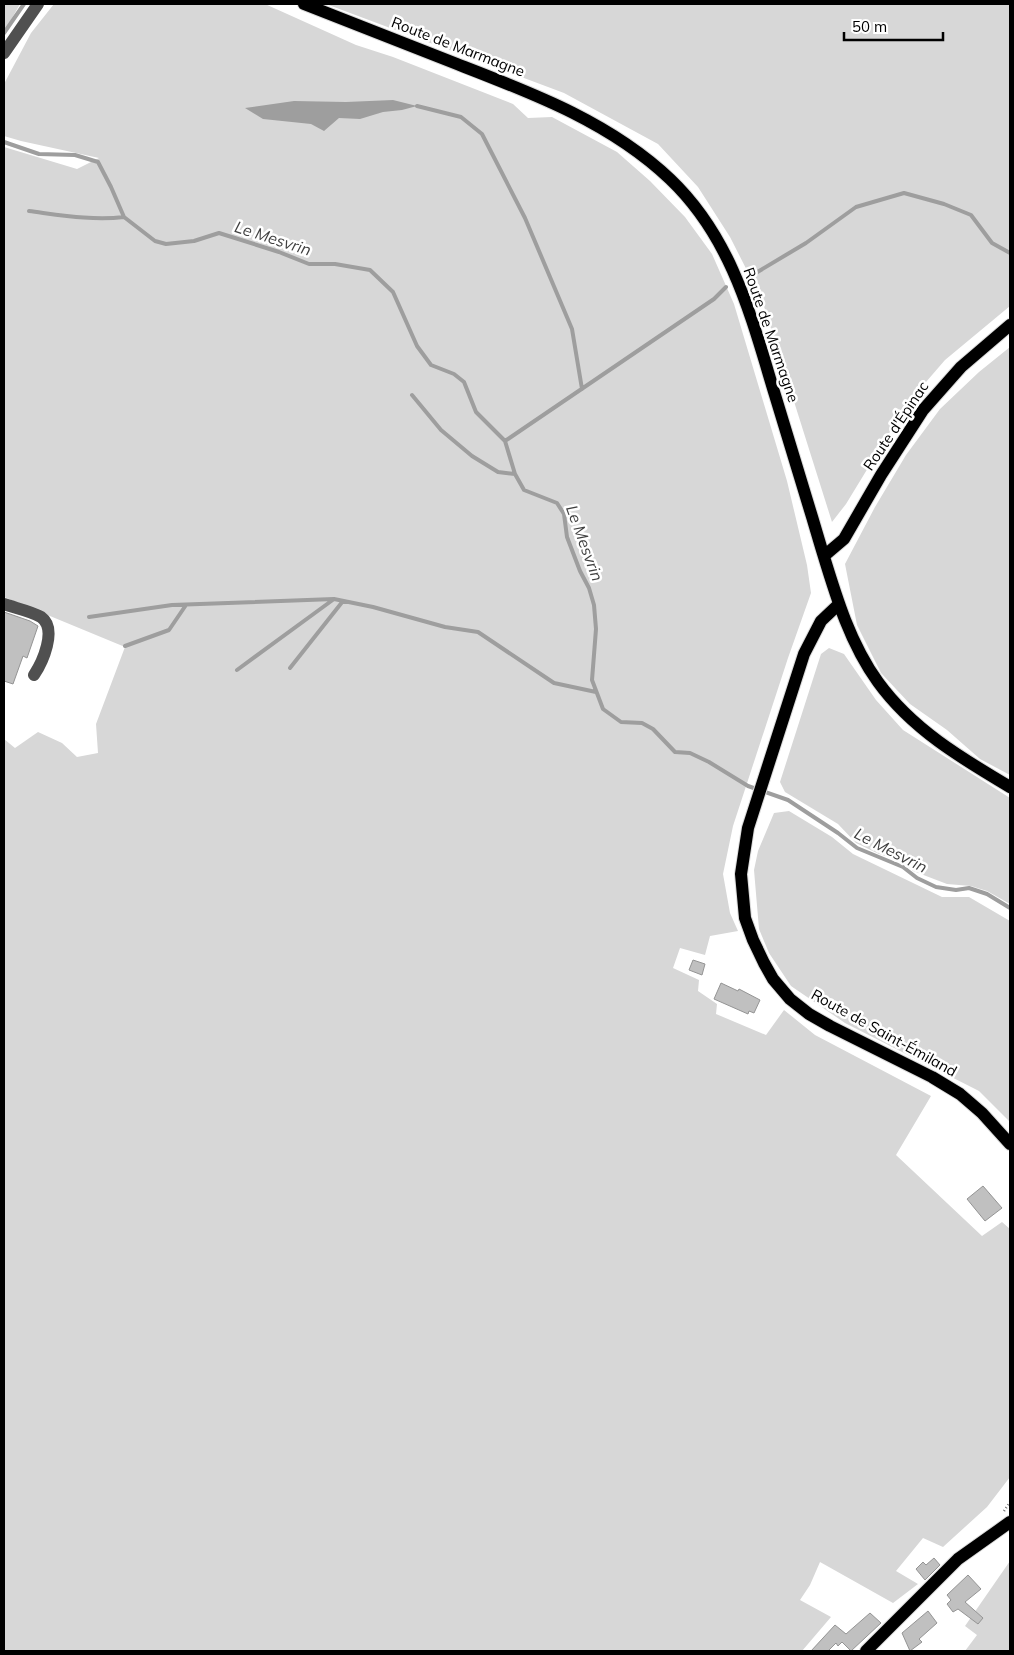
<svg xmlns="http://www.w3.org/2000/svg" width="1014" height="1655" font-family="Mulish,sans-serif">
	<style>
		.green { fill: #d7d7d7 }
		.water { fill: #9e9e9e }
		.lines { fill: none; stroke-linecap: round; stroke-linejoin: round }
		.stream { stroke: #9e9e9e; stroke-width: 4 }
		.building { fill: #c0c0c0; stroke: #949494 }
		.major-casing { stroke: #dbdbdb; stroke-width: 14 }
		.path { stroke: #727272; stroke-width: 2.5; stroke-dasharray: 1 2.5; stroke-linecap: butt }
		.minor { stroke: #505050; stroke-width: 12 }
		.major { stroke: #000; stroke-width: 12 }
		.labels { text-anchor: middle; stroke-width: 5; stroke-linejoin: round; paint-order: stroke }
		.street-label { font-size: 15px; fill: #000; stroke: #fff }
		.water-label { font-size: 16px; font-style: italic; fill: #3f3f3f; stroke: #fff }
	</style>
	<rect width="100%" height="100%" fill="#fff"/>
	<path class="green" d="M4,4H20L4,32Z
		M54,4H265L356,45L393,57L513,104L528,118L552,117L617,152L650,181L685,217L712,254L734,304L787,481L807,565L811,593L788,658L733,826L723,874L730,913L738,931L710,936L705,955L680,948L673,968L699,980L698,991L717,1004L716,1014L766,1035L784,1010L815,1035L931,1096L896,1155L982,1236L1002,1222L1010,1229V1477L987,1507L943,1547L923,1538L896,1571L918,1584L893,1603L820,1562L810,1585L800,1600L831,1617L802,1651H4V739L15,748L38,732L62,743L77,757L98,753L96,724L125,647L4,597V147L77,169L99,158L21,141L4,136V84L31,33Z
		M326,4H1010V306L945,360L907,404L846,504L832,522L762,300L730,237L698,187L658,144L564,93Z
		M1010,347V775L980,759L947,730L910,704L881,673L857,625L845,564L875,507L906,455L940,409L979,372Z
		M829,648L844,654L876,700L903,730L1010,798V904L987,891L971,886L947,884L913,871L902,861L879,854L856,843L838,824L785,792L780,782L821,654Z
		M789,811L832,837L853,854L942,897H969L1010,921V1122L979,1091L845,1023L791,986L769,953L759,929L754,870L758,851L774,813Z
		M1010,1561V1651H965L977,1635L965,1626Z"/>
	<path class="water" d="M393,100L417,106L402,110L383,112L360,119L339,118L324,131L311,124L263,119L245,108L294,101L346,102Z"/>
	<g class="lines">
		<path class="stream" d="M4,33L24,4
			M417,106L461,117L482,134L525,218L572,329L582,389
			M4,142L39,154L75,155L98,162L111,187L124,217L155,241L166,244L194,241L219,233L279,252L309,264H335L370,270L393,292L417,346L431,365L454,374L464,382L476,412L505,441L515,474L524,490L557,503L564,514L567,537L580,571L589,588L594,605L596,629L592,680L603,709L621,722L642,723L653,729L675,752L690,753L709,762L748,786L788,800L838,833L857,848L903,867L917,878L936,887L956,890L969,888L987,894L1010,908
			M29,211C60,215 93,221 124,217
			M749,277L806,243L856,207L904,193L944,204L971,215L992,243L1010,253
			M412,395L441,430L472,456L498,472L515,474
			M505,441L714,299L726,287
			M89,617L172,605L334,599L373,607L445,627L478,632L554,683L596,692
			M125,646L169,630L186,605
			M290,668L343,601
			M237,670L334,599"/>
	</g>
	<path class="building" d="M4,612L30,621L38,626L27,658L23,656L13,684L4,681Z
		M693,960L705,964L702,975L689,970Z
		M721,983L738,991L739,989L760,1000L754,1013L749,1011L748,1014L714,999Z
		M983,1186L1002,1208L985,1221L967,1199Z
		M934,1558L940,1565L925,1580L916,1569L923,1562L926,1565Z
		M968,1575L981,1589L965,1602L983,1618L978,1624L958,1609L953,1612L947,1604L951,1600L947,1595Z
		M928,1611L937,1623L919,1639L922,1642L910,1651L902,1633Z
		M870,1613L881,1623L851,1651L842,1642L838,1646L836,1643L828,1651H811L835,1625L846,1634Z"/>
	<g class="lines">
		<defs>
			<path id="major" d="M304,4C355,24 406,44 457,64C532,93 610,122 670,179C732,238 751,316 775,395C790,445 806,496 821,547C835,593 849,642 878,682C912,729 961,758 1010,787
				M824,556L844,539L881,475L923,410L961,367L1010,325
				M839,604L821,621L804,654L748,828L741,874L745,918L753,940L764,963L773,979L790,999L809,1014L830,1026L932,1077L960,1094L982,1113L1010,1144
				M866,1651L958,1559L1010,1522"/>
		</defs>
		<use href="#major" class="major-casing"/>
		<path class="path" d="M1004,1511L1010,1502"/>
		<path class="minor" d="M4,53L38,4
			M4,604C15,608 31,611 41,617C58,629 42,663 34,675"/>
		<use href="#major" class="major"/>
	</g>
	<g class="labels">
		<g class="street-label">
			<text transform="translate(458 47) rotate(21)" y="5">Route de Marmagne</text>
			<text transform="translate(771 335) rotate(71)" y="5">Route de Marmagne</text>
			<text transform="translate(896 426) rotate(-56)" y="5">Route d'Épinac</text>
			<text transform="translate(884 1033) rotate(29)" y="5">Route de Saint-Émiland</text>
		</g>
		<g class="water-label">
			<text transform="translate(273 238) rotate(18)" y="6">Le Mesvrin</text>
			<text transform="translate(585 543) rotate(70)" y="6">Le Mesvrin</text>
			<text transform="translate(891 850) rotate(27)" y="6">Le Mesvrin</text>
		</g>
	</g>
	<rect width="1014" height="1655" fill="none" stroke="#000000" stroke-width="10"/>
	<path d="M844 32v8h99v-8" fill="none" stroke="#000000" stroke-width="2.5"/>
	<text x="852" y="32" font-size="15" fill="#000000" stroke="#ffffff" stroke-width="4" paint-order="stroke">50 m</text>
</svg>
